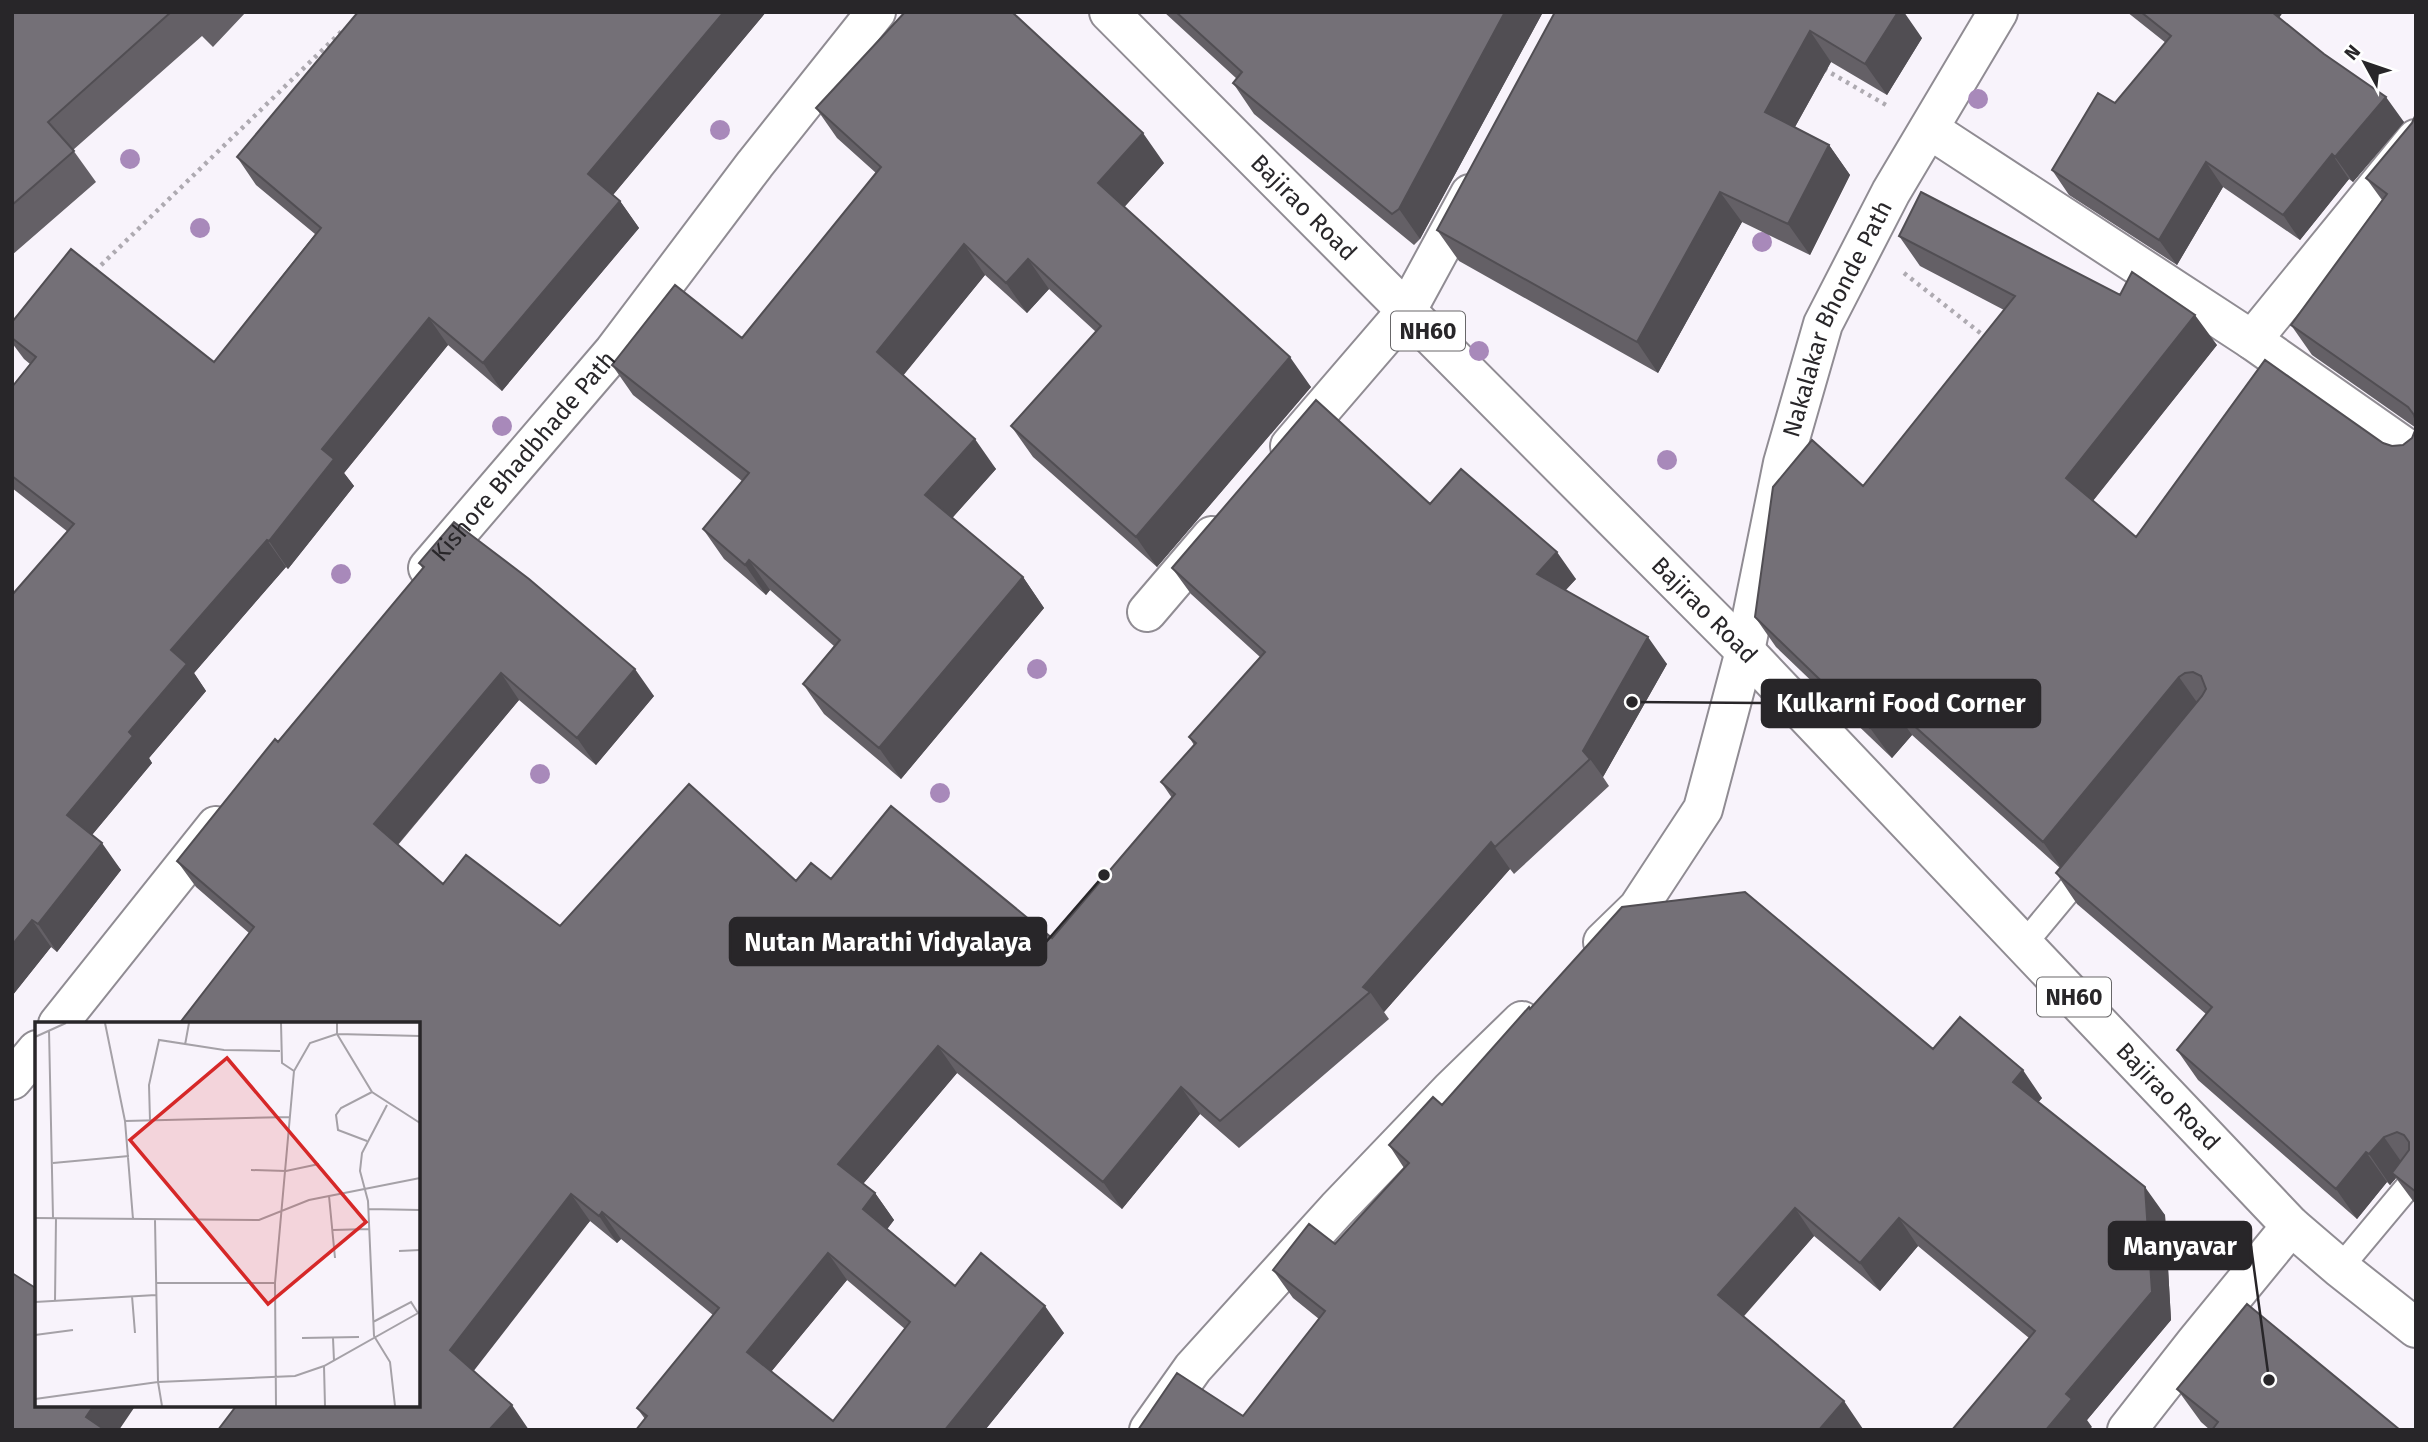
<svg xmlns="http://www.w3.org/2000/svg" width="2428" height="1442" font-family="'Fira Sans',sans-serif">
	<style>
		.lines { fill: none; stroke-linecap: round; stroke-linejoin: round }
		.service-casing { stroke: #908c93; stroke-width: 28 }
		.minor-casing { stroke: #908c93; stroke-width: 42 }
		.tertiary-casing { stroke: #908c93; stroke-width: 42 }
		.trunk-casing { stroke: #908c93; stroke-width: 42 }
		.path { stroke: #aeaab1; stroke-width: 4.5; stroke-dasharray: 3.5 5; stroke-linecap: butt }
		.service { stroke: #fff; stroke-width: 24 }
		.minor { stroke: #fff; stroke-width: 38 }
		.tertiary { stroke: #fff; stroke-width: 38 }
		.trunk { stroke: #fff; stroke-width: 38 }
		.tree { fill: #a889ba }
		.wall { fill: #646066; fill-rule: evenodd }
		.shaded-wall { fill: #514e53 }
		.building { fill: #747077; stroke: #514e53; stroke-width: 2; fill-rule: evenodd }
		.labels { text-anchor: middle; stroke-width: 5; stroke-linejoin: round; paint-order: stroke }
		.shield { fill: #fff; stroke: #686769; stroke-width: 2 }
		.shield-label { font-size: 23px; font-weight: bold; fill: #282629 }
		.street-label { font-size: 24px; fill: #282629; stroke: #fff }
		.inset-road { fill: none; stroke: #a5a1a7; stroke-width: 2 }
		.view { fill: #d62828; fill-opacity: 0.15; stroke: #d62828; stroke-width: 3.5 }
		.inset-edge { fill: none; stroke: #282629; stroke-width: 3.5 }
		.leader { fill: none; stroke: #282629; stroke-width: 2.5 }
		.callout-dot { fill: #282629; stroke: #fff; stroke-width: 2.5 }
		.callout { fill: #282629; stroke: #282629; stroke-width: 2.5 }
		.callout-label { font-size: 26px; text-anchor: middle; font-weight: bold; fill: #fff }
	</style>
	<rect width="100%" height="100%" fill="#f8f3fb"/>
	<g class="lines">
		<defs>
			<path id="service" d="M2024,944L2088,867
				M2340,1268L2416,1177"/>
			<g id="minor">
				<path d="M1929,129L2252,340L2416,455"/>
				<path d="M2252,340L2416,139"/>
				<path d="M1290,446L1407,310L1470,194"/>
				<path id="s1" d="M428,568L614,351L755,164L876,12"/>
				<path d="M1147,612L1212,536"/>
				<path d="M58,1024L216,826"/>
				<path d="M12,1080L37,1050"/>
				<path d="M2127,1430L2196,1342L2291,1226"/>
			</g>
			<g id="tertiary">
				<path id="s2" d="M1603,942L1638,908L1703,809L1745,651L1783,463L1823,324L1891,192L1998,12"/>
				<path d="M1149,1430L1193,1368L1337,1209L1451,1090L1522,1021"/>
			</g>
			<g id="trunk">
				<path id="s3" d="M1109,12L1745,651L2291,1226L2340,1268L2416,1328"/>
			</g>
		</defs>
		<use href="#service" class="service-casing"/>
		<use href="#minor" class="minor-casing"/>
		<use href="#tertiary" class="tertiary-casing"/>
		<use href="#trunk" class="trunk-casing"/>
		<path class="path" d="M1824,69L1886,105
			M95,271L345,28
			M1904,273L1988,339"/>
		<use href="#service" class="service"/>
		<use href="#minor" class="minor"/>
		<use href="#tertiary" class="tertiary"/>
		<use href="#trunk" class="trunk"/>
	</g>
	<g class="tree">
		<circle cx="1978" cy="99" r="10"/>
		<circle cx="720" cy="130" r="10"/>
		<circle cx="130" cy="159" r="10"/>
		<circle cx="200" cy="228" r="10"/>
		<circle cx="1762" cy="242" r="10"/>
		<circle cx="1479" cy="351" r="10"/>
		<circle cx="502" cy="426" r="10"/>
		<circle cx="1667" cy="460" r="10"/>
		<circle cx="341" cy="574" r="10"/>
		<circle cx="1037" cy="669" r="10"/>
		<circle cx="540" cy="774" r="10"/>
		<circle cx="940" cy="793" r="10"/>
	</g>
	<path class="wall" d="M12,12H246L213,47L202,36L73,150L96,182L12,255Z
		M766,12L613,195L620,201L639,228L502,391L448,345L344,473L354,486L288,569L286,567L194,673L206,691L149,758L152,763L92,835L121,870L57,952L51,947L12,996L68,532L12,488V387L30,364L24,359L12,343V322L214,362L315,234L256,185L237,157Z
		M1164,12H1543L1420,239L1414,245L1254,114L1233,83L1237,79Z
		M1555,12L1922,38L1887,95L1831,62L1795,127L1829,145L1850,175L1810,255L1742,222L1658,373L1459,261L1437,230Z
		M2127,12H2283L2279,18L2404,122L2353,182L2349,179L2300,240L2223,187L2177,265L2069,195L2052,170L2115,103L2166,43Z
		M816,108L1164,163L1124,207L1311,387L1157,567L1033,457L1011,426L1096,332L1049,289L1027,313L985,275L903,375L996,469L952,518L1023,577L1044,608L901,779L824,714L803,684L834,646L770,590L766,595L724,559L703,529L742,481L633,395L612,365L742,338L876,173L837,138Z
		M2416,114V428L2312,355L2291,325L2382,200L2366,178L2412,123Z
		M1899,236L2217,345L2093,501L2136,537L2383,443L2416,1205L2396,1178L2390,1185L2387,1182L2357,1219L2198,1080L2177,1050L2206,1014L2077,904L2056,873L2060,868L1912,735L1892,758L1776,647L1755,617L1863,486L2004,310L1920,266Z
		M1430,504L1576,579L1565,590L1667,664L1603,777L1609,786L1514,874L1510,869L1384,1012L1389,1019L1239,1148L1200,1114L1122,1209L957,1073L863,1184L875,1193L894,1220L887,1229L955,1286L1064,1333L985,1430H636L645,1419L637,1408L713,1315L621,1239L617,1243L590,1221L418,1405L249,933L196,887L177,861L423,569L419,563L654,696L596,765L519,700L398,845L443,884L560,926L796,881L831,879L1052,938L1172,798L1161,782L1194,745L1189,737L1260,657L1191,594L1172,568ZM847,1280L905,1329L833,1421L771,1372Z
		M1530,1009L1933,1049L2042,1098L2038,1102L2165,1215L2171,1320L2087,1420L2092,1427L2029,1338L1918,1246L1880,1291L1814,1236L1743,1316L1863,1429L1243,1416L1319,1319L1293,1298L1273,1270L1335,1244L1404,1168L1389,1145L1442,1105Z
		M2177,1389L2400,1430H2210L2201,1422Z"/>
	<path class="shaded-wall" d="M724,12H766L607,202L588,174Z
		M1505,12H1543L1420,239L1399,209Z
		M1898,12H1904L1922,38L1887,95L1865,64Z
		M2266,12H2283L2274,24Z
		M1810,31L1831,62L1786,143L1765,112Z
		M2386,97L2404,122L2353,182L2335,157Z
		M1143,133L1164,163L1119,213L1098,183Z
		M1829,145L1850,175L1810,255L1788,224Z
		M2332,154L2349,179L2300,240L2283,215Z
		M2206,162L2223,187L2177,265L2159,240Z
		M1720,192L1742,222L1658,373L1637,342Z
		M620,201L639,228L502,391L483,363Z
		M964,244L985,275L898,382L877,352Z
		M1028,259L1049,289L1027,313L1006,283Z
		M2195,315L2217,345L2087,508L2066,478Z
		M429,318L448,345L344,473L354,486L288,569L269,541L322,449Z
		M1290,357L1311,387L1157,567L1136,537Z
		M975,439L996,469L946,525L925,495Z
		M267,540L286,567L194,673L206,691L149,758L152,763L86,842L67,815L129,732L171,650Z
		M1557,552L1576,579L1556,601L1537,574Z
		M749,560L770,590L766,595L745,565Z
		M1023,577L1044,608L901,779L879,748Z
		M1648,637L1667,664L1603,777L1590,759L1583,751Z
		M635,669L654,696L596,765L577,738Z
		M501,673L519,700L392,851L374,824Z
		M2179,677L2201,708L2064,872L2043,842Z
		M1891,705L1912,735L1892,758L1870,728Z
		M1491,842L1510,869L1384,1012L1370,992L1363,987Z
		M102,843L121,870L57,952L38,924Z
		M32,920L51,947L12,996V945Z
		M938,1046L957,1073L857,1191L838,1164Z
		M2023,1070L2042,1098L2032,1110L2013,1082Z
		M1181,1087L1200,1114L1122,1209L1103,1182Z
		M2384,1137L2405,1167L2392,1173L2396,1178L2390,1185L2369,1154Z
		M2366,1152L2387,1182L2357,1219L2336,1189Z
		M2145,1187L2165,1215L2171,1320L2087,1420L2092,1427L2089,1430H2046L2066,1394Z
		M875,1193L894,1220L882,1236L863,1209Z
		M571,1194L590,1221L469,1377L450,1350Z
		M1795,1208L1814,1236L1738,1323L1718,1295Z
		M602,1212L621,1239L617,1243L599,1216Z
		M1899,1218L1918,1246L1880,1291L1860,1263Z
		M828,1253L847,1280L765,1379L747,1352Z
		M1045,1306L1064,1333L985,1430H945Z
		M1844,1401L1863,1429L1819,1430Z
		M94,1405H136L119,1430H95L86,1417Z
		M512,1405L529,1430H489Z"/>
	<path class="building" d="M12,12H171L48,122L74,151L12,205Z
		M358,12H724L588,174L620,201L483,363L429,318L322,449L334,459L269,541L267,540L171,650L187,664L129,732L133,736L67,815L102,843L38,924L32,920L12,945V595L74,524L12,476V387L36,357L12,338V322L71,249L214,362L321,228L237,157Z
		M905,12H1012L1143,133L1098,183L1290,357L1136,537L1011,426L1101,326L1028,259L1006,283L964,244L877,352L975,439L925,495L1023,577L879,748L803,684L840,640L749,560L745,565L703,529L749,473L612,365L675,285L742,338L881,167L816,108Z
		M1176,12H1505L1399,209L1392,214L1233,83L1242,72Z
		M1555,12H1898L1865,64L1810,31L1765,112L1829,145L1788,224L1720,192L1637,342L1437,230Z
		M2141,12H2272L2324,54L2386,97L2335,157L2332,154L2283,215L2206,162L2159,240L2052,170L2098,93L2115,103L2171,36Z
		M2416,114V422L2414,415L2408,407L2291,325L2387,194L2366,178L2412,123Z
		M1921,192L2120,295L2132,272L2195,315L2066,478L2136,537L2265,360L2383,443L2392,446L2403,445L2412,438L2416,428V1192L2392,1173L2409,1150V1142L2404,1135L2397,1132L2384,1137L2369,1154L2366,1152L2336,1189L2177,1050L2212,1007L2056,873L2202,696L2206,689L2201,676L2193,672L2185,673L2179,677L2043,842L1891,705L1870,728L1755,617L1773,487L1812,440L1863,486L2015,296L1899,236Z
		M1316,400L1430,504L1461,469L1557,552L1537,574L1648,637L1583,751L1590,759L1495,847L1491,842L1363,987L1370,992L1220,1121L1181,1087L1103,1182L938,1046L838,1164L875,1193L863,1209L955,1286L981,1253L1045,1306L945,1430H636L647,1416L637,1408L719,1308L602,1212L599,1216L571,1194L450,1350L512,1405L489,1430H218L237,1405H418V1024H179L254,927L177,861L275,739L278,742L424,567L419,563L454,522L529,579L635,669L577,738L501,673L374,824L443,884L466,855L560,926L689,784L796,881L811,863L831,879L891,806L1052,938L1175,794L1161,782L1196,743L1189,737L1265,652L1172,568ZM828,1253L910,1322L833,1421L747,1352Z
		M1745,892L1933,1049L1960,1017L2023,1070L2013,1082L2145,1187L2152,1292L2066,1394L2072,1399L2046,1430H1952L2035,1331L1899,1218L1860,1263L1795,1208L1718,1295L1844,1401L1819,1430H1138L1177,1373L1243,1416L1325,1311L1273,1270L1309,1224L1335,1244L1409,1163L1389,1145L1433,1097L1442,1105L1529,1007L1530,1009L1622,907Z
		M12,1273L37,1289V1405H94L86,1417L105,1430H12Z
		M2247,1304L2400,1430H2212L2218,1422L2177,1389Z"/>
	<g class="labels">
		<g class="shield">
			<rect x="1391" y="311.5" width="74" height="39" rx="5"/>
			<rect x="2037" y="977.5" width="74" height="39" rx="5"/>
		</g>
		<g class="shield-label">
			<text x="1428" y="339">NH60</text>
			<text x="2074" y="1005">NH60</text>
		</g>
		<g class="street-label">
			<text dy="8" stroke="none"><textPath href="#s3" startOffset="276">Bajirao Road</textPath></text>
			<text dy="8" stroke="none"><textPath href="#s2" startOffset="677">Nakalakar Bhonde Path</textPath></text>
			<text dy="8" stroke="none"><textPath href="#s1" startOffset="147">Kishore Bhadbhade Path</textPath></text>
			<text dy="8" stroke="none"><textPath href="#s3" startOffset="844">Bajirao Road</textPath></text>
			<text dy="8" stroke="none"><textPath href="#s3" startOffset="1516">Bajirao Road</textPath></text>
		</g>
	</g>
	<g transform="translate(35 1022)">
		<rect width="385" height="385" fill="#f8f3fb"/>
		<path class="inset-road" d="M70,1L90,99L98,197M246,1L247,41L259,49M14,8L18,196M302,12L337,70L385,101M302,12L385,14M0,15L31,1M150,23L154,1M352,83L327,131L325,149L333,179L339,314L355,340L360,384M115,98L114,63L124,18L189,28L245,29M90,99L255,95M332,119L303,108L301,93L306,86L337,70M18,141L94,134M216,148L251,149L284,142M294,174L300,236M334,187L385,188M0,196L224,198L274,178L385,156M120,198L123,360L127,384M298,208L334,207M364,229L385,228M121,261H240M97,274L100,311M20,279L21,196M0,280L121,273M338,300L376,280L383,291M0,313L38,308M267,316L324,315M298,316L299,339M289,344L290,384M0,377L123,360L260,354L289,344L385,290M241,384L240,261L259,49L275,21L302,12V1"/>
		<path class="view" d="M192,36L331,200L233,282L95,118Z"/>
		<rect width="385" height="385" class="inset-edge"/>
	</g>
	<path class="leader" d="M1632 702L1762 703M1104 875L1046 942M2269 1380L2251 1246"/>
	<g class="callout-dot">
		<circle cx="1632" cy="702" r="7"/>
		<circle cx="1104" cy="875" r="7"/>
		<circle cx="2269" cy="1380" r="7"/>
	</g>
	<g class="callout">
		<rect x="1762" y="680" width="278" height="47" rx="7"/>
		<rect x="730" y="918" width="316" height="47" rx="7"/>
		<rect x="2109" y="1222" width="142" height="47" rx="7"/>
	</g>
	<g class="callout-label">
		<text x="1901" y="712">Kulkarni Food Corner</text>
		<text x="888" y="951">Nutan Marathi Vidyalaya</text>
		<text x="2180" y="1255">Manyavar</text>
	</g>
	<rect width="2428" height="1442" fill="none" stroke="#282629" stroke-width="28"/>
	<g transform="translate(2365 63) rotate(310)" stroke="#ffffff" stroke-width="5" paint-order="stroke">
	<path d="M0-5L12 26L0 18L-12 26Z" fill="#282629"/>
	<text y="-10" font-size="19" font-weight="bold" text-anchor="middle" fill="#282629">N</text>
	</g>
</svg>
